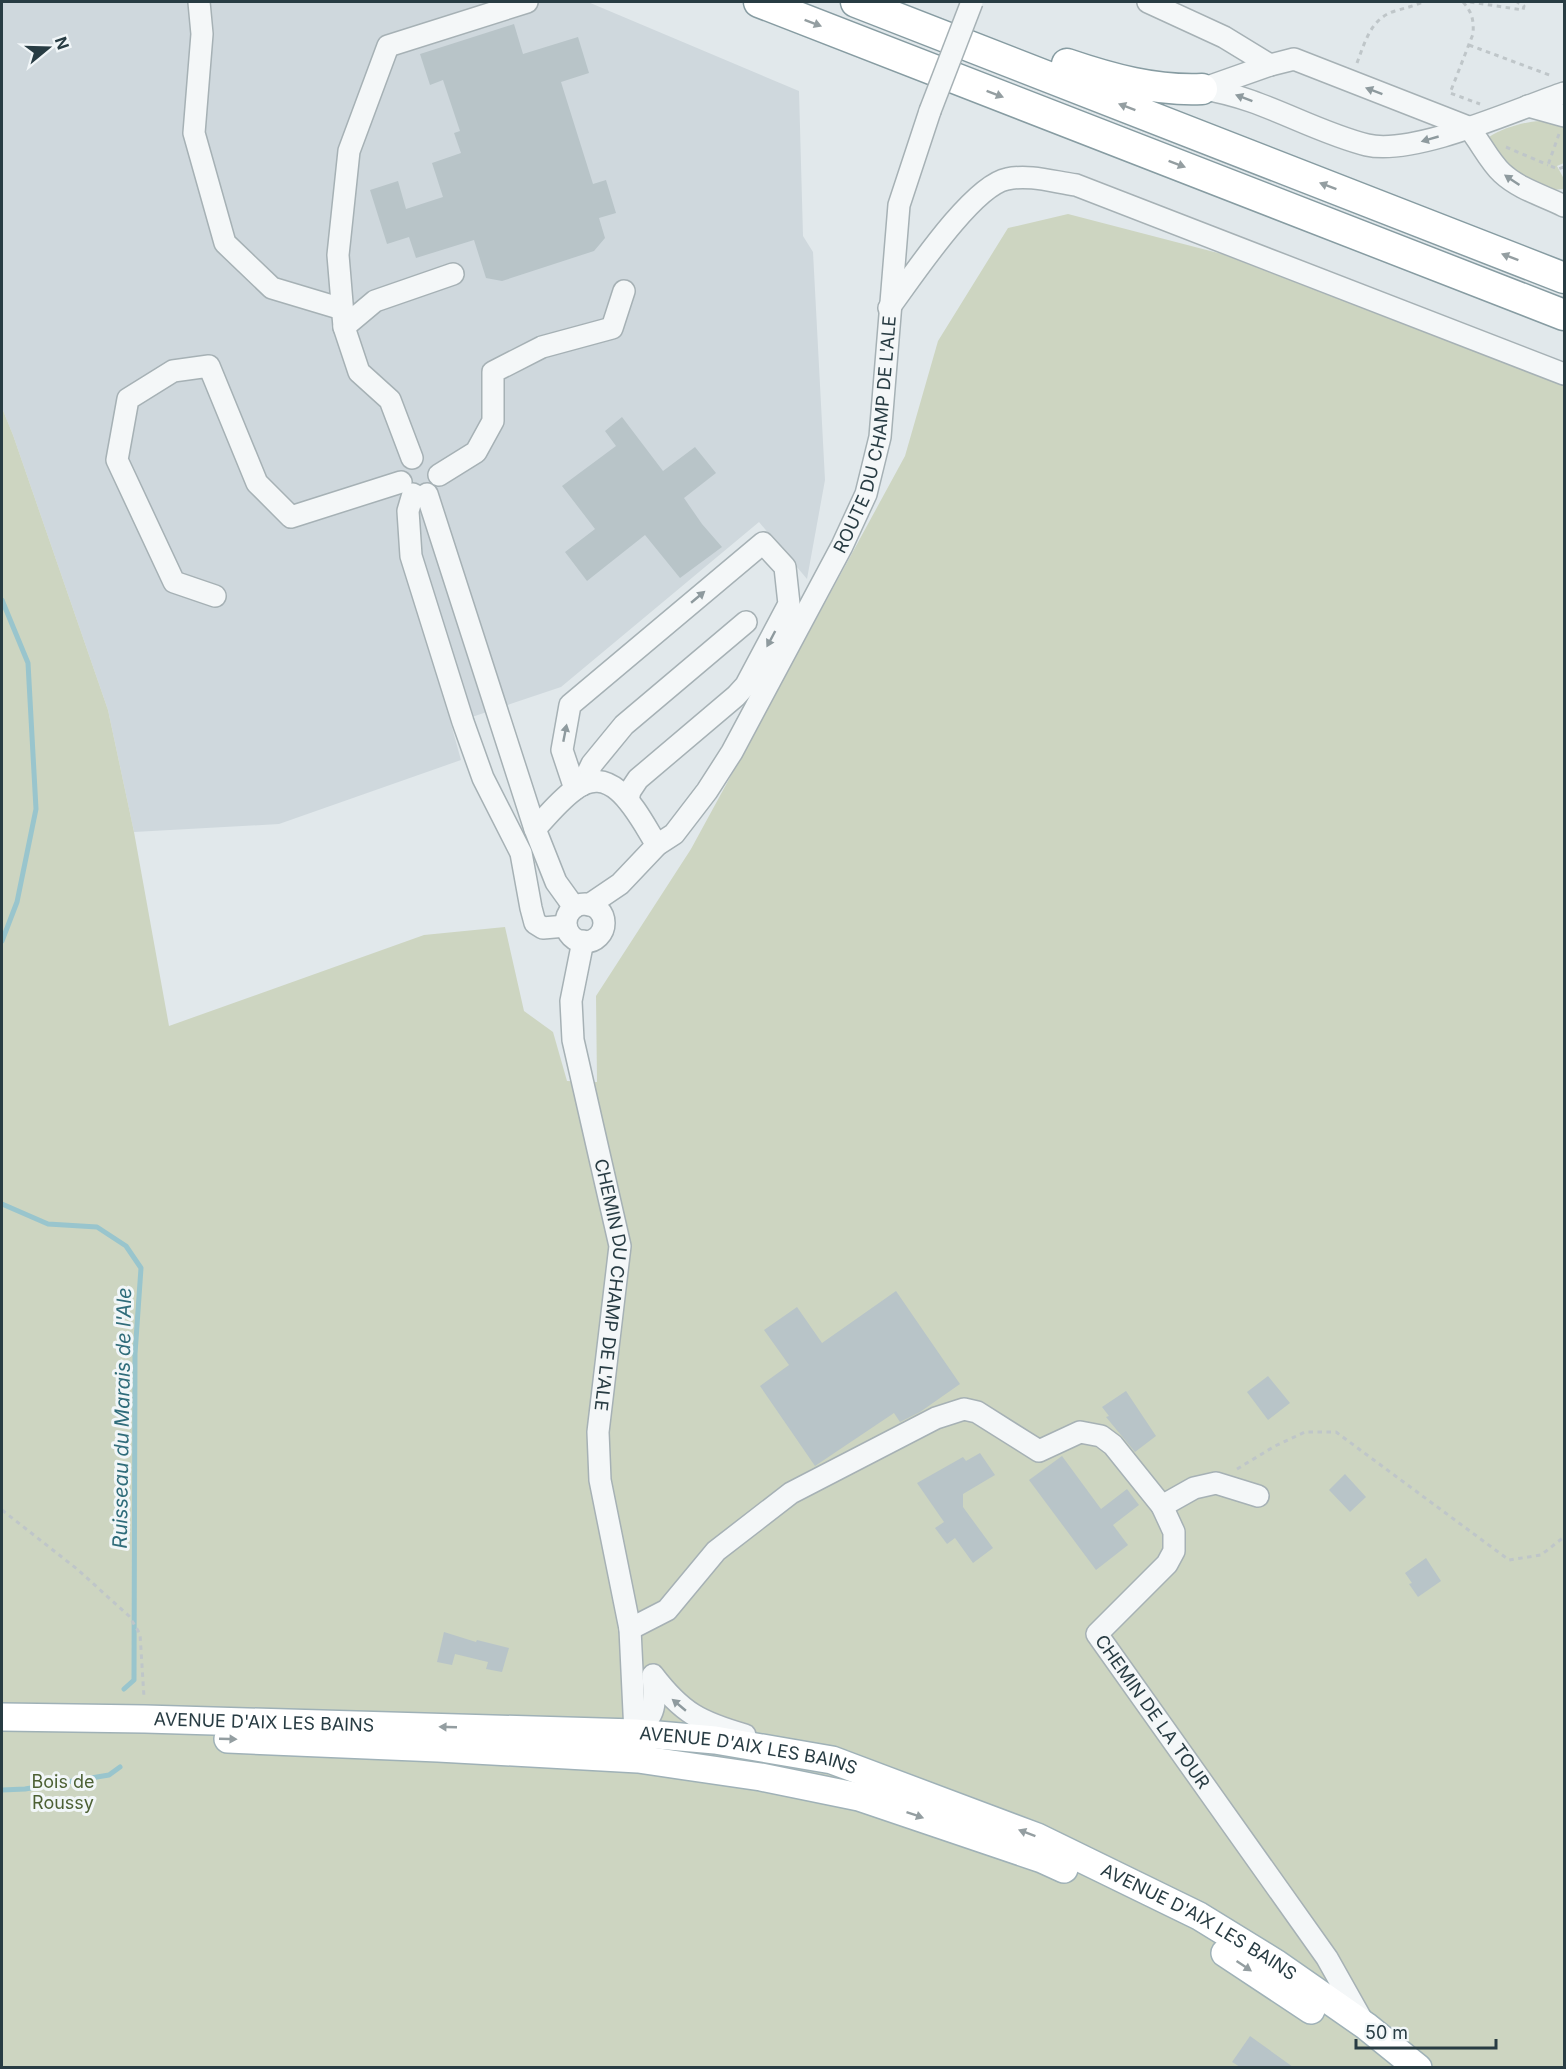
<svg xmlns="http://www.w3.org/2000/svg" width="1566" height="2069" font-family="Inter,sans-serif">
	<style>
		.built { fill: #cfd8dd }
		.green { fill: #cdd5c1 }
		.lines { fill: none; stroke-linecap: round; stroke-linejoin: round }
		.stream { stroke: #99c5cd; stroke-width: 5 }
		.building { fill: #b8c4c8 }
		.minor-casing { stroke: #a6b1b5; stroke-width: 24 }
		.major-casing { stroke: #9fb1b7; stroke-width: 30 }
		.highway-casing { stroke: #879ca2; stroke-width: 33 }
		.path { stroke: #bfc6c9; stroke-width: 3; stroke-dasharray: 4.5 4.5; stroke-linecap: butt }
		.minor { stroke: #f4f7f8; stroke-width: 21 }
		.major { stroke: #fff; stroke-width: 27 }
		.highway { stroke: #fff; stroke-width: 30 }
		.minor-bridge-casing { stroke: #a6b1b5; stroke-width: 24; stroke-linecap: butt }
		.minor-bridge { stroke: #f4f7f8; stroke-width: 21 }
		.oneway { fill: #949ea1 }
		.oneway2 { fill: #8e9a9e }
		.labels { text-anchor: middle; stroke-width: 6; stroke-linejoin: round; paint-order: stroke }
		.street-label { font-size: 18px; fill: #283c43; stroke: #f1f6f8 }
		.park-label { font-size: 18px; fill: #4c6034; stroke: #f1f6f8 }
		.water-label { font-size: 20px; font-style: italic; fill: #2f6c7a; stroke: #f1f6f8 }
	</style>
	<rect width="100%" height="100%" fill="#e1e8eb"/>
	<path class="built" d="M2,2H588L799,91L803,236L813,252L825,480L807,579L759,522L561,687L451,724L461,760L279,824L134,832L108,710L13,435L2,408Z"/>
	<path class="green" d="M1540,121L1564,127V163L1557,166L1564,179V189L1552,190L1511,170L1488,140L1489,137C1503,128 1523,122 1540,121Z
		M1068,214L1222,254L1564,386V2067H2V408L13,435L108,710L134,832L169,1026L424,935L505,927L524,1011L553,1032L567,1081L597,1082L596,996L691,849L905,456L938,341L1008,228Z"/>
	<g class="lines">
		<path class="stream" d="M2,600L28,663L36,809L17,902L2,941
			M2,1204L48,1224L97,1227L126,1246L141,1268L135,1354L134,1680L124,1689
			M2,1790L25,1789L109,1775L120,1767"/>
	</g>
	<path class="building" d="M514,24L523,54L578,37L589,73L561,82L593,184L606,180L616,213L599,218L605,238L594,251L502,281L486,278L474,240L416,258L409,237L387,244L370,190L398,181L406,209L443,197L432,163L461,153L454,133L460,131L443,80L430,85L420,54Z
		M622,417L663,471L695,447L716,473L684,498L702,524L722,547L680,578L645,535L587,581L565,552L595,529L562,486L616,446L605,431Z
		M896,1291L960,1384L920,1412L900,1422L894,1413L815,1466L760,1386L789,1365L764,1330L797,1307L822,1343Z
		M1268,1376L1290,1403L1268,1420L1247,1392Z
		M1126,1391L1156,1436L1135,1452L1106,1417L1109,1416L1102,1407Z
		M980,1453L995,1475L963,1494V1507L993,1548L973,1563L955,1538L947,1544L935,1528L944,1522L917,1483L963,1457L966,1461Z
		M1062,1456L1101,1509L1127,1489L1139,1505L1113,1525L1128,1545L1096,1570L1029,1480Z
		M1345,1474L1366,1497L1350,1512L1329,1490Z
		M1426,1558L1441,1581L1418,1597L1409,1584L1412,1583L1405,1573Z
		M444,1632L476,1642L477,1640L509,1648L502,1672L486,1669L488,1662L455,1654L452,1665L437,1662Z
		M1250,2036L1293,2067H1240L1232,2062Z"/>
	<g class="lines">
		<defs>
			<g id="minor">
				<path d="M199,2L202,34L194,133L225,243L272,288L342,309"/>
				<path d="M1148,2L1224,37L1270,65"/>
				<path d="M1202,89L1270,65L1294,59L1468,127C1480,141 1489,161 1502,173C1519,189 1544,196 1564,206"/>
				<path d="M1203,89C1261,97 1311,131 1367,145C1414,156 1517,109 1564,93"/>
				<path d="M1528,106L1564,116"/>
				<path d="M889,308C912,277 972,186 1007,179C1029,174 1054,182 1076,185L1564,374"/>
				<path d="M344,327L375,301L453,274"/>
				<path d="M412,458L390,400L359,372L344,327L338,255L349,151L388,46L527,2"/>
				<path d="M439,475L476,452L493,421V372L542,347L612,328L624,291"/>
				<path d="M413,494L408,511L411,556L463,722L483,778L521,853L531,908L535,923L543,928L566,926"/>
				<path d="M427,494L535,829L556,882L574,907"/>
				<path d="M215,596L174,582L117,460L128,399L173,371L209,366L257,483L291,517L401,482"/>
				<path d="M582,785L592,764L624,725L746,622"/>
				<path d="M575,789L562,750L570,705L763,543L785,567L789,604L746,685L736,696L638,779L630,791L628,800"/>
				<path d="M535,829C547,816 559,801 574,790C614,759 640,819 657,845"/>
				<circle cx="585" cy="923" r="19"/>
				<path id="s1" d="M589,905L620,884L657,845L674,834L707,791L732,752L842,546L866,494L880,437L899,205L930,111"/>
				<path id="s2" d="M583,941L571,1001L573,1040L620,1246L598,1432L600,1480L630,1629L635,1733"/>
				<path d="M1162,1506L1194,1488L1216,1483L1258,1496"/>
				<path id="s3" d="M630,1629L667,1610L716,1551L791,1493L936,1418L964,1409L977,1412L1039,1451L1080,1432L1101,1436L1113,1445L1162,1506L1174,1532V1551L1167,1564L1097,1634L1327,1958L1363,2022"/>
				<path d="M653,1675C682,1713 700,1722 745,1735"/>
				<path d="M628,1738C656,1716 656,1710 653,1676"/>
			</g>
			<g id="major">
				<path id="s4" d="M2,1717L145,1719L635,1733L715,1740L832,1760L1037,1837L1199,1916L1277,1964L1366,2026L1418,2068"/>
				<path d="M228,1739L438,1748L638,1759L761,1777L859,1797L1042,1859L1064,1869"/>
				<path d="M1225,1953L1311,2010"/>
			</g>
			<path id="highway" d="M759,2L1564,315
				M856,2L1564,278
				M1067,64C1111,79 1155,91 1202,89"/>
		</defs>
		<use href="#minor" class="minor-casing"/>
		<use href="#major" class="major-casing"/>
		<use href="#highway" class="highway-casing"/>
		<path class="path" d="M1463,2C1472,12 1474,20 1473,34L1450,93L1480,104
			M1470,2L1523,10L1524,6L1517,2
			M1469,45L1552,76
			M1357,63C1365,42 1371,18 1395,11C1405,8 1414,6 1423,2
			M1559,134L1548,165L1558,169L1564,167
			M1506,147L1548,165
			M1237,1469L1275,1446L1305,1432H1336L1509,1560L1541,1555L1564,1537
			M2,1510L77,1569L129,1616L140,1634L144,1697"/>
		<use href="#minor" class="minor"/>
		<use href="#major" class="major"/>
		<use href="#highway" class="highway"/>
		<defs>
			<path id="minor-bridge" d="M930,111L972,2"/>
		</defs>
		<use href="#minor-bridge" class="minor-bridge-casing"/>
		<use href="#minor-bridge" class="minor-bridge"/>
	</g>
	<defs><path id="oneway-solid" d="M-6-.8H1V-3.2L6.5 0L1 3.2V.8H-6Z" transform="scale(1.5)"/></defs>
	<g class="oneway">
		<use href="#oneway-solid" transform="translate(813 23) rotate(21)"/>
		<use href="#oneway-solid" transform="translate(995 94) rotate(21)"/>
		<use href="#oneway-solid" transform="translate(1127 107) rotate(-159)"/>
		<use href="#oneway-solid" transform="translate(1177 164) rotate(21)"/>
		<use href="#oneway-solid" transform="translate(1328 186) rotate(-159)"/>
		<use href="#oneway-solid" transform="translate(1510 257) rotate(-159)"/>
		<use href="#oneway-solid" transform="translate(448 1727) rotate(-178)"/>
		<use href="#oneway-solid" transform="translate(228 1739) rotate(2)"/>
		<use href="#oneway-solid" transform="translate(915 1815) rotate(19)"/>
		<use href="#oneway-solid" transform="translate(1027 1833) rotate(-159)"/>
		<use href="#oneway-solid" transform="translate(1244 1966) rotate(34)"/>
	</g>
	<g class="oneway2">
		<use href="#oneway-solid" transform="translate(1374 91) rotate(-159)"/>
		<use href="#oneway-solid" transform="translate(1244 98) rotate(-159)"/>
		<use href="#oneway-solid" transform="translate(1430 139) rotate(164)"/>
		<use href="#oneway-solid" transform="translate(1512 180) rotate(-146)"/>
		<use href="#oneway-solid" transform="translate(698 597) rotate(-40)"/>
		<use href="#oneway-solid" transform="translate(771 639) rotate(118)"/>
		<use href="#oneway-solid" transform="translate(565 733) rotate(-79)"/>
		<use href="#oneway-solid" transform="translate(679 1705) rotate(-140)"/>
	</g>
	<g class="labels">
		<g class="street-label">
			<text dy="6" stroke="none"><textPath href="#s1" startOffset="561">ROUTE DU CHAMP DE L'ALE</textPath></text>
			<text dy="6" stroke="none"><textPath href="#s2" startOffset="350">CHEMIN DU CHAMP DE L'ALE</textPath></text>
			<text dy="6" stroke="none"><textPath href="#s3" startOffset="909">CHEMIN DE LA TOUR</textPath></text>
			<text dy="6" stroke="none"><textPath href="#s4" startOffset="262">AVENUE D'AIX LES BAINS</textPath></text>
			<text dy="6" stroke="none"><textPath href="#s4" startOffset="748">AVENUE D'AIX LES BAINS</textPath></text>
			<text dy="6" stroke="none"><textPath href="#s4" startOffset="1234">AVENUE D'AIX LES BAINS</textPath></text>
		</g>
		<g class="park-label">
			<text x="63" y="1788">Bois de<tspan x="63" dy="21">Roussy</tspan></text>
		</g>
		<g class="water-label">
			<text transform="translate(122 1418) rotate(-89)" y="7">Ruisseau du Marais de l'Ale</text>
		</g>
	</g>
	<rect width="1566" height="2069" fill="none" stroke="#283c43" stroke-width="6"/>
	<g transform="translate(48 48) rotate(71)" stroke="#f1f6f8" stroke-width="4.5" paint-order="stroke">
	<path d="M0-4.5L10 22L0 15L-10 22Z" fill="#283c43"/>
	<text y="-9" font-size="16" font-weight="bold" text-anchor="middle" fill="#283c43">N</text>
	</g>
	<path d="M1356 2039v9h140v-9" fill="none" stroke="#283c43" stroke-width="3"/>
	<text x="1365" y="2039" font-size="18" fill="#283c43" stroke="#f1f6f8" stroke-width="4.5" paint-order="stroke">50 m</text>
</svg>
